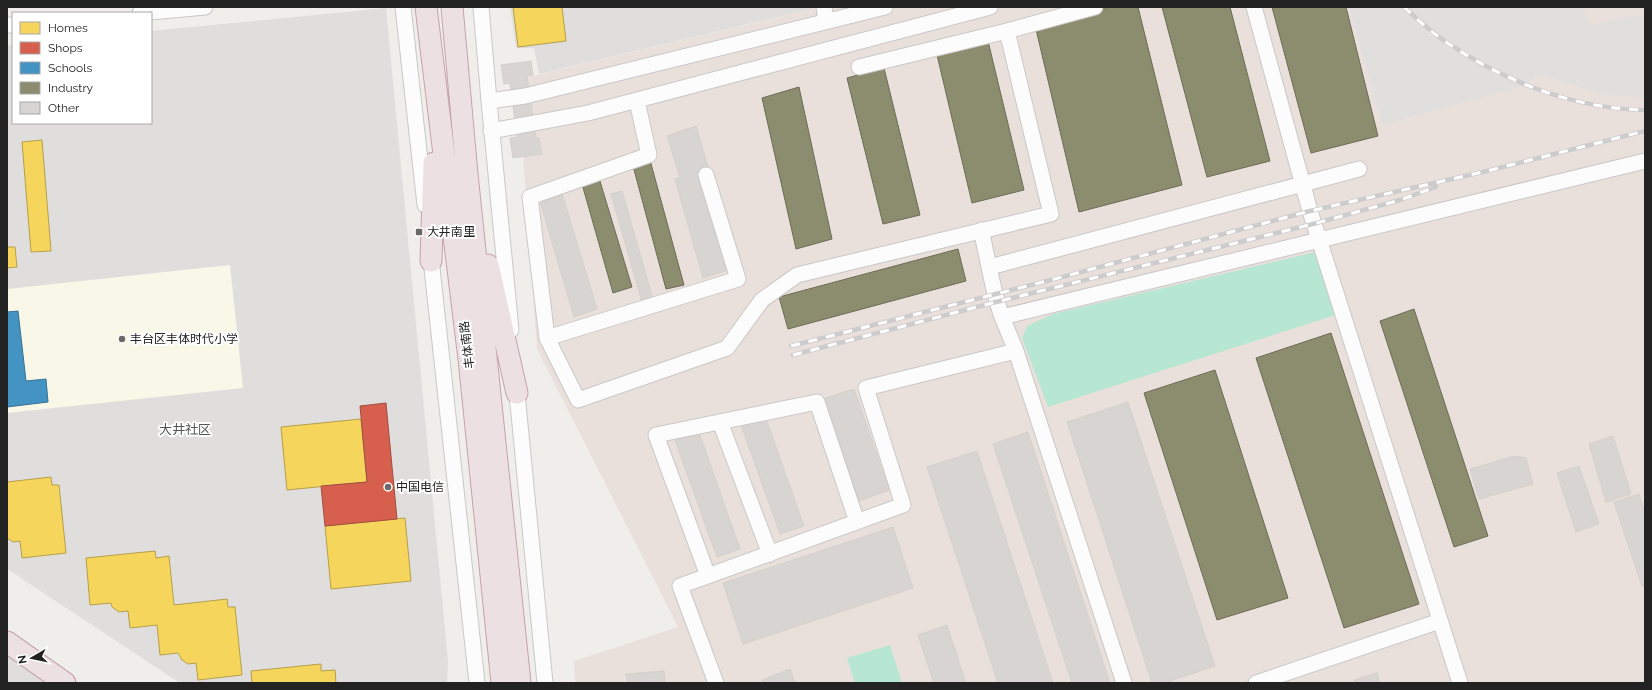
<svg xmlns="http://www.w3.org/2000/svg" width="1652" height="690" font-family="Raleway,'Noto Sans SC',sans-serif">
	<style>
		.residential { fill: #dfdedc }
		.education { fill: #f8f7e8 }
		.military { fill: #eae0db }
		.pitch { fill: #b7e6d2 }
		.parking { fill: #e0dfde }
		.homes { fill: #f6d55c; stroke: #b69f4b }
		.shops { fill: #d6604d; stroke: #a04d40 }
		.schools { fill: #4393c3; stroke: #397193 }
		.industry { fill: #8c8c6e; stroke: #6c6c57 }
		.building { fill: #d7d4d2; stroke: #d3d0cc }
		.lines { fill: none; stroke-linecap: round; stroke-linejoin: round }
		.minor-casing { stroke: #c9c8c7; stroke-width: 17 }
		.highway-casing { stroke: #c5a2ac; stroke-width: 23 }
		.minor { stroke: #fdfcfc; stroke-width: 15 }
		.highway { stroke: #ece0e2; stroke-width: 21 }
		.rail-casing { stroke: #ccc; stroke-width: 4.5 }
		.rail { stroke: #fff; stroke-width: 3; stroke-dasharray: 9; stroke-linecap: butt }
		.poi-dot { fill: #6a6968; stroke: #fff; stroke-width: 1.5 }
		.labels { text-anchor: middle; stroke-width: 4; stroke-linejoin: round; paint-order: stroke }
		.poi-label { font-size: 12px; fill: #222; stroke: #fff; text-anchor: start }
		.street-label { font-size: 12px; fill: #222; stroke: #fff }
		.neighbourhood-label { font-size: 13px; fill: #555; stroke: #fff }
	</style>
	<rect width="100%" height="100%" fill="#f0eeeb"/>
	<path class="residential" d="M510,7H820L539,74L534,48H516Z
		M386,8L448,661L447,683H180L7,569V46L13,45V123H151V31Z
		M7,648L58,683H7Z"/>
	<path class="education" d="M230,265L243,388L7,413V289Z"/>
	<path class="military" d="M820,7H1645V683H575L574,661L678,627L537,349L522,141L512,81Z"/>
	<path class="pitch" d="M1320,251L1342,313L1048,407L1022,338L1027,326L1053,314Z
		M890,645L902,683H855L847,658Z"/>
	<path class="parking" d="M1349,7H1583L1589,25L1645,14V99L1598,93L1539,74L1527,85L1382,125Z"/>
	<path class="homes" d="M513,7H562L566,41L518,47Z
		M42,140L51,251L31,252L22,142Z
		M7,247H15L17,267L7,268Z
		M361,419L367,482L287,490L281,427Z
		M51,477L52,485H59L66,553L22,558L20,541L13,542L7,538V482Z
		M405,518L411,581L331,589L325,526Z
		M155,551L156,558L169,556L174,605L227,599L228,607H235L242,675L198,680L196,663L188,664L182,660L178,653L160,655L157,625L130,628L128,611L119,612L112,607L111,603L90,605L86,558Z
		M321,664V671L335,670L336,683H252L251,671Z"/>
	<path class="shops" d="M386,403L397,519L325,526L321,486L367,482L360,406Z"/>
	<path class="schools" d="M18,311L26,381L46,379L48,402L7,407V312Z"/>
	<path class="industry" d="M1109,7H1138L1182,185L1079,212L1035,25Z
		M1162,7H1230L1270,161L1207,177Z
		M1272,7H1346L1378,136L1311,153Z
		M988,41L1024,190L972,203L937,55Z
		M884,68L920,215L883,224L847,78Z
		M799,87L832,239L796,249L762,98Z
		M650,160L684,285L666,289L633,166Z
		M599,178L632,287L613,293L582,184Z
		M958,249L966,281L788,329L779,297Z
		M1414,309L1488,536L1454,547L1380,321Z
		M1331,333L1419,604L1344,628L1256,358Z
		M1215,370L1288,598L1217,620L1144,393Z"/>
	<path class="building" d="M531,61L533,75L527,76L536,138H539L542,154L513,158L510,138L517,137L510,83L504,84L501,65Z
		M696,126L708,167L700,171L728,270L703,278L675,179L680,177L667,136Z
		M561,190L597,309L574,317L539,198Z
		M622,191L653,299L642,302L611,194Z
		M854,389L889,490L859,501L823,399Z
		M1128,402L1215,666L1164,683H1152L1067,422Z
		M765,416L804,526L780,534L741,425Z
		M699,432L740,549L717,557L675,440Z
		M1028,432L1110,683H1072L993,444Z
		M1613,436L1631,494L1606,502L1589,444Z
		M977,451L1053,683H998L927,467Z
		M1514,456L1526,458L1533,484L1479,499L1470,469Z
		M1579,466L1599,524L1576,532L1557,473Z
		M1639,494L1645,513V585L1642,586L1614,502Z
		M893,527L913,588L743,644L723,583Z
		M947,625L966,683H934L918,635Z
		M790,669L795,683H763L762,680Z
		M664,671L665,683H627L626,674Z
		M1377,673L1380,683H1355L1354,680Z"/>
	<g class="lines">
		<defs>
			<path id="minor" d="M403,7L425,205
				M481,7L489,101L511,330
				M824,7L826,21
				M1254,7L1310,211L1460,683
				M140,13L205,7
				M7,25H13
				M1007,31L1095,7
				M489,101L525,96L885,7
				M637,101L649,155L530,197L547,338L738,279L706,175
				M491,131L588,113L990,7
				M981,230C988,259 992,289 1002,317
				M430,250L477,683
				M990,267L1359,169
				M547,338L578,400L727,348L762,300L797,275L1051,214L1007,31L859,67
				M1016,351L1124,683
				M516,383L545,683
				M720,422L770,554
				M708,576L656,435L817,402L857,522
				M716,683L680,586L903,505L866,388L1016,351L1002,317L1645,161
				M1256,683L1440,621"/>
			<path id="highway" d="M426,7L469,359L502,683
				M452,7L467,174L520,683
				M431,261L434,163
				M488,265L517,393
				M7,642L65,683"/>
		</defs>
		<use href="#minor" class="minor-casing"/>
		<use href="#highway" class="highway-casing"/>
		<use href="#minor" class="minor"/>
		<use href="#highway" class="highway"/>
		<defs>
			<path id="rail" d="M1404,7C1417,19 1431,32 1446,42C1504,81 1574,109 1645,110
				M791,346L1047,281L1310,211L1483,172L1645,131
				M793,355L996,302L1313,224L1400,200L1436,187"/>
		</defs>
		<use href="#rail" class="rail-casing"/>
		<use href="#rail" class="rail"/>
	</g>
	<g class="poi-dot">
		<rect x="415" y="228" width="8" height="8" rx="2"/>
		<circle cx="122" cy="339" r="4"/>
		<circle cx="388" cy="487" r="4"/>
	</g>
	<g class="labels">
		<g class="poi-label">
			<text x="427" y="236">大井南里</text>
			<text x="130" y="343">丰台区丰体时代小学</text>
			<text x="396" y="491">中国电信</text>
		</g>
		<g class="street-label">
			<text transform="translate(467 345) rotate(-97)" y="4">丰体南路</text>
		</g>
		<g class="neighbourhood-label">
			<text x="185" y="434">大井社区</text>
		</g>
	</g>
	<rect width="1652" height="690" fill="none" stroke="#222222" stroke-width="16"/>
	<rect x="12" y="12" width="140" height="112" fill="#ffffff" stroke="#a7a7a7"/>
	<rect x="20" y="22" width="20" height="12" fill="#f6d55c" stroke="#a7a7a7"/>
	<text x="48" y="32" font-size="12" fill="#222222">Homes</text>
	<rect x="20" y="42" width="20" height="12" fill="#d6604d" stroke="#a7a7a7"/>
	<text x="48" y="52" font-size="12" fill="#222222">Shops</text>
	<rect x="20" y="62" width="20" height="12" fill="#4393c3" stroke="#a7a7a7"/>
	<text x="48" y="72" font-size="12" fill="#222222">Schools</text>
	<rect x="20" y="82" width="20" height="12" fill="#8c8c6e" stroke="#a7a7a7"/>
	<text x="48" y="92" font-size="12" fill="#222222">Industry</text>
	<rect x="20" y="102" width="20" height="12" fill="#d7d4d2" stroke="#a7a7a7"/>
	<text x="48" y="112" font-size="12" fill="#222222">Other</text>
	<g transform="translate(32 658) rotate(261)" stroke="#ffffff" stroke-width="3" paint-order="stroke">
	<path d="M0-3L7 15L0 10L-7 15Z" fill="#222222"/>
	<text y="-6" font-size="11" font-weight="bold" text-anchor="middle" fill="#222222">N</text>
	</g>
</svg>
